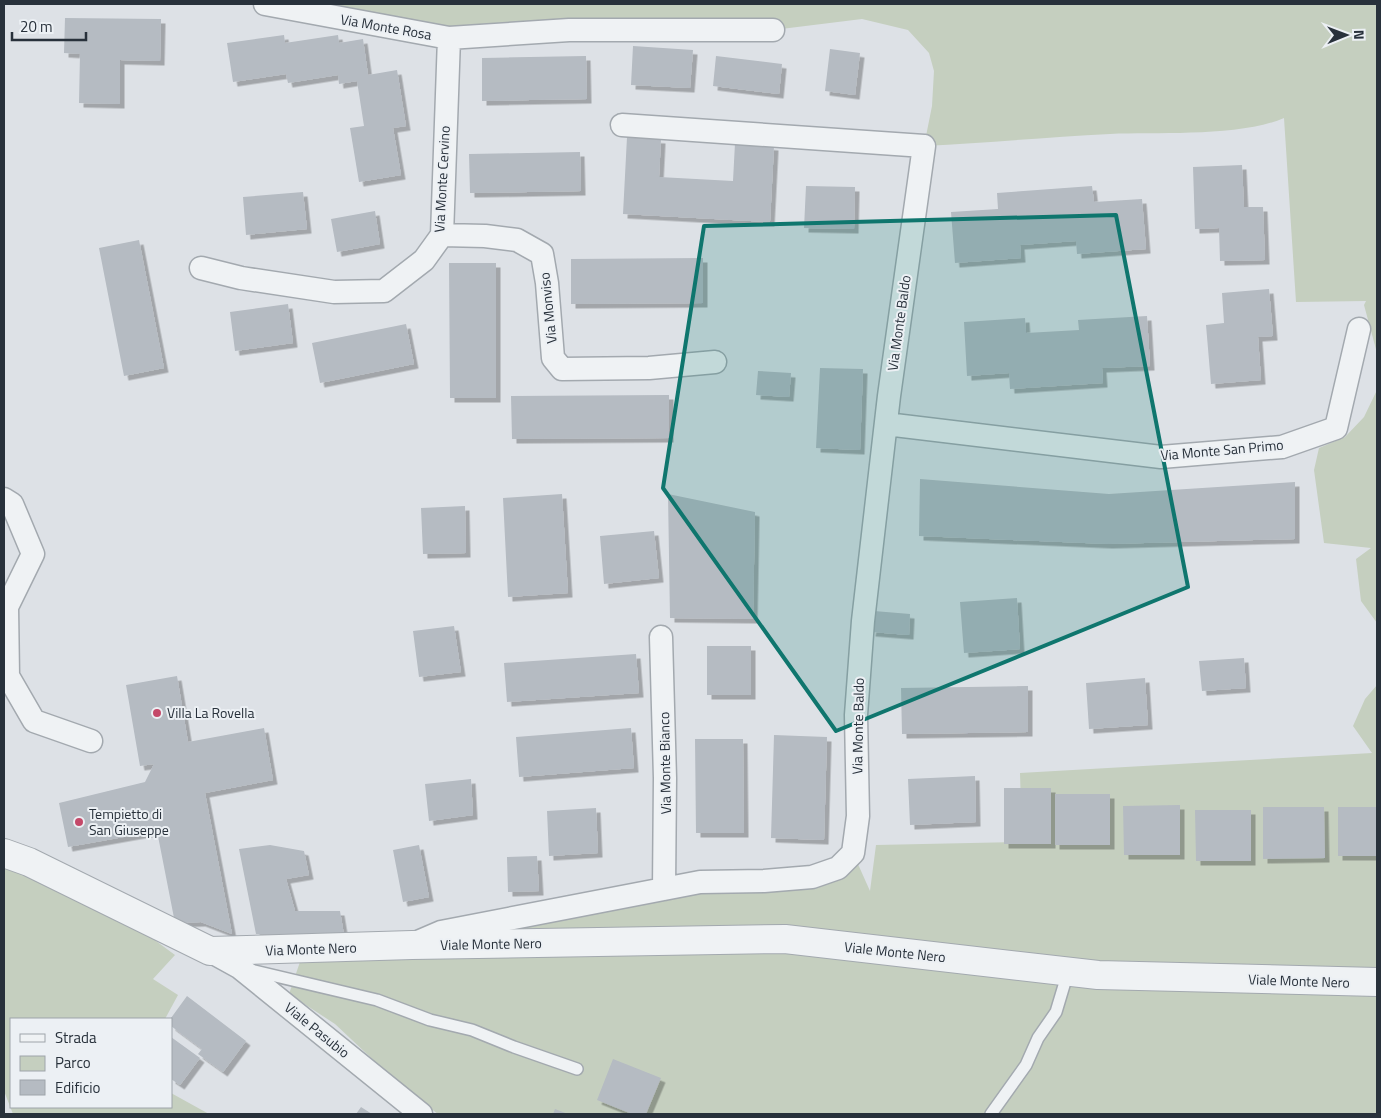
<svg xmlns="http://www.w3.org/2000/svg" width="1381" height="1118" font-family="'Titillium Web',sans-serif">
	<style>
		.green { fill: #c5cfbf }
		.building { fill: #b5bbc2; filter: url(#shadow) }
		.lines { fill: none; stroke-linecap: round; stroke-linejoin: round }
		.service-casing { stroke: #a3a9af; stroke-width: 14 }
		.minor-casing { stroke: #a3a9af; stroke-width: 25 }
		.tertiary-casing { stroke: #a3a9af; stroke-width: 30 }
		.service { stroke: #eff2f4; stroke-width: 11 }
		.minor { stroke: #eff2f4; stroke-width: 22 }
		.tertiary { stroke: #eff2f4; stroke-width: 28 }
		.marked { fill: #0f766e; fill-opacity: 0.2; stroke: #0f766e; stroke-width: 4; stroke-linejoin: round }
		.poi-dot { fill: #c44969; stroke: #ecf0f4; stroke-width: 2 }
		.labels { text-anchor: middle; stroke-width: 4; stroke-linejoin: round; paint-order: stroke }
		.street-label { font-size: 14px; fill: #28313b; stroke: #ecf0f4 }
		.poi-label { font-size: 14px; fill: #28313b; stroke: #ecf0f4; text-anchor: start }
	</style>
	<defs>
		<filter id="shadow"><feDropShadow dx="4.5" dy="4.5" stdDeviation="0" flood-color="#0004"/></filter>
	</defs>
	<rect width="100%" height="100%" fill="#dde1e6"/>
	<path class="green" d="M265,4H1377V384V353L1364,305L1366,301L1296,302L1284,118C1240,137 1159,132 1110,134C1048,137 987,143 924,146L932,106L934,71L929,53L908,30L862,19L773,30L449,38Z
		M1377,390V623L1361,601L1356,559L1371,548L1324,543L1314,470L1319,448L1345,437L1364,417Z
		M1377,685V982L785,939L441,932L764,881L853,853L870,891L876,845L1022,842L1020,773L1372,753L1353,726L1365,699Z
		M4,866L44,883L137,927L175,955L153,979L178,995L165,1019H11V1107H171V1093L209,1114H13L4,1091Z
		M779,947L1377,993V1114H438L401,1086L335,1024L289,994L301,959Z"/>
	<path class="building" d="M65,18L161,19L160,61L120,60V104L79,103L80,54L64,53Z
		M284,35L285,43L338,35L339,43L363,39L368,75L397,70L406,126L393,128L401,175L359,182L350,128L364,126L357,81L339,84L338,75L288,83L286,74L233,82L227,43Z
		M633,46L693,50L690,88L631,85Z
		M830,49L860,53L855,95L825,91Z
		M586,56L587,99L482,101V58Z
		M716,56L782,64L779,94L713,86Z
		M627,137L661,139L659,177L733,181L735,143L774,146L770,222L623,214Z
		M580,152L581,191L470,193L469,154Z
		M1242,165L1244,207H1263L1265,260L1220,261L1219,228L1195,229L1193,167Z
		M806,186L855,187L854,229L804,228Z
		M1092,186L1094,202L1142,199L1146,249L1077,254L1076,241L1020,245L1021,258L955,263L951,212L998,209L997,193Z
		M303,192L307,229L246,235L243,197Z
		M375,211L380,244L337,252L331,219Z
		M139,240L164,368L124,376L99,248Z
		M703,258V303L571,304V259Z
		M449,263H496V398H450Z
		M1269,289L1273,336L1258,337L1261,380L1211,384L1206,325L1224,323L1222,293Z
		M288,304L293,343L235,351L230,312Z
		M1147,316L1150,366L1102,368L1103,383L1010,389L1009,373L967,376L964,322L1025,318L1026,333L1079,330L1078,320Z
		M406,324L414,364L320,383L312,343Z
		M820,368L863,369L860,450L816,448Z
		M758,371L791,373L789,397L756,395Z
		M669,395V438L512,439L511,396Z
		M920,479L1109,494L1295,482V539L1108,544L919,536Z
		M562,494L568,593L508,597L503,498Z
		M668,494L755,512L753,619L670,618Z
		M465,506L466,553L423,554L421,508Z
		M654,531L659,578L604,584L600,536Z
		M1017,598L1020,649L964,653L960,602Z
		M874,611L910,614L909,635L871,632Z
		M454,626L461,672L419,677L413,631Z
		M707,646H751V695H707Z
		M636,654L639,693L507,702L504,663Z
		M1244,658L1246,688L1202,691L1199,661Z
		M177,676L188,742L264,728L273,780L205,793L232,934L201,922L175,923L157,831L68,847L59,803L145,782L154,764L140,766L126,685Z
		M1145,678L1148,725L1089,729L1086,683Z
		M1028,686V732L902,734L901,688Z
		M631,728L634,768L519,777L516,737Z
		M774,735L827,737L824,840L771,838Z
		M695,739H743L744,833H696Z
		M975,776L976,822L910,825L908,779Z
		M471,779L473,815L429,821L425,784Z
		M1004,788H1051V844H1004Z
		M1055,794H1110V845H1055Z
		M1180,805V855H1124L1123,806Z
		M1263,807H1324L1325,858L1263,859Z
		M1338,807H1377V856H1338Z
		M596,808L598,853L549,856L547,811Z
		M1195,810H1251V861H1196Z
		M270,845L304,851L309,875L286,879L295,911H340L344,935L256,934L239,849Z
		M419,845L429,897L403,902L393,850Z
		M537,856L539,891L508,892L507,857Z
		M187,996L246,1041L223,1072L198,1054L202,1049L171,1026V1018Z
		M171,1037L200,1058L180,1085L171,1079Z
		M613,1059L661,1078L646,1114H632L597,1100Z
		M361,1107L372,1114H356Z
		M555,1109L568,1114H553Z"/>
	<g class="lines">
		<defs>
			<path id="service" d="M250,970L377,1000L430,1020L472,1030L514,1047L577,1069
				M991,1114L1026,1065L1038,1038L1056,1012L1068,972"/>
			<path id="minor" d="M265,4L449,38L569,30H773
				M442,235L485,236L517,240L542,254L547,283L553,358L562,369L649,368L715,362
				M201,268L241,278L334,292L384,291L424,260L442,235L449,38
				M886,424L1161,457L1282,447L1336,428L1359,329
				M4,499L12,504L33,554L7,607L8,676L34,721L91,741
				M661,637L665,778L664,889
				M420,941L441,932L700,882L764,881L812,877L838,868L853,853L858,816L856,715L863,621L889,396L924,146L622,125
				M210,951L239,967L421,1114"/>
			<path id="tertiary" d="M4,853L29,862L210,951L412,945L785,939L1098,975L1377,982"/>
		</defs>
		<use href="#service" class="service-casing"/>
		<use href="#minor" class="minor-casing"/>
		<use href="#tertiary" class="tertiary-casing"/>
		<use href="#service" class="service"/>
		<use href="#minor" class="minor"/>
		<use href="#tertiary" class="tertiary"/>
	</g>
	<path class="marked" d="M1116,215L1188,587L836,731L663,488L704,226Z"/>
	<g class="poi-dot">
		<circle cx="157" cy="713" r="5"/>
		<circle cx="79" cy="822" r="5"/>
	</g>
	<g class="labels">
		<g class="street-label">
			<text transform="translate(386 27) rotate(10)" y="5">Via Monte Rosa</text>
			<text transform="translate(442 179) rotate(-87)" y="5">Via Monte Cervino</text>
			<text transform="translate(548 308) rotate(-96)" y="5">Via Monviso</text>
			<text transform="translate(899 323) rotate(-82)" y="5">Via Monte Baldo</text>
			<text transform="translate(1222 450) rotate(-5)" y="5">Via Monte San Primo</text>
			<text transform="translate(858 726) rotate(-89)" y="5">Via Monte Baldo</text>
			<text transform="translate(665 763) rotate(-91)" y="5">Via Monte Bianco</text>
			<text transform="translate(491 944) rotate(-1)" y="5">Viale Monte Nero</text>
			<text transform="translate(311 949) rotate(-2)" y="5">Via Monte Nero</text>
			<text transform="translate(895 952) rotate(6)" y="5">Viale Monte Nero</text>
			<text transform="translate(1299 981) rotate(2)" y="5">Viale Monte Nero</text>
			<text transform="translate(317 1030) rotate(39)" y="5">Viale Pasubio</text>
		</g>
		<g class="poi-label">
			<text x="167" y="718">Villa La Rovella</text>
			<text x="89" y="819">Tempietto di<tspan x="89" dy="16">San Giuseppe</tspan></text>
		</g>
	</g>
	<rect width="1381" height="1118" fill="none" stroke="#28313b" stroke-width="10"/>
	<rect x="10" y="1018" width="162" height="90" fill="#ecf0f4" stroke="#9ea4aa"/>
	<rect x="20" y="1034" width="25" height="8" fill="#eff2f4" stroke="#9ea4aa"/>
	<text x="55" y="1043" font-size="15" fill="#28313b">Strada</text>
	<rect x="20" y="1056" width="25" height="15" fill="#c5cfbf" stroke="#9ea4aa"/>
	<text x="55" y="1068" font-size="15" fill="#28313b">Parco</text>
	<rect x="20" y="1080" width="25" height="15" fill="#b5bbc2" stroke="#9ea4aa"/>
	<text x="55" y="1093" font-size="15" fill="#28313b">Edificio</text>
	<g transform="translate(1346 35) rotate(89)" stroke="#ecf0f4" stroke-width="4" paint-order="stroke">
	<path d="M0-4L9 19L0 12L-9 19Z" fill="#28313b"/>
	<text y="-8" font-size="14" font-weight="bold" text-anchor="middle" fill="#28313b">N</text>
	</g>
	<path d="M12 32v8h74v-8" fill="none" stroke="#28313b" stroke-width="2.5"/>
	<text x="20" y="32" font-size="15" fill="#28313b" stroke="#ecf0f4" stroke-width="4" paint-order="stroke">20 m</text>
</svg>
